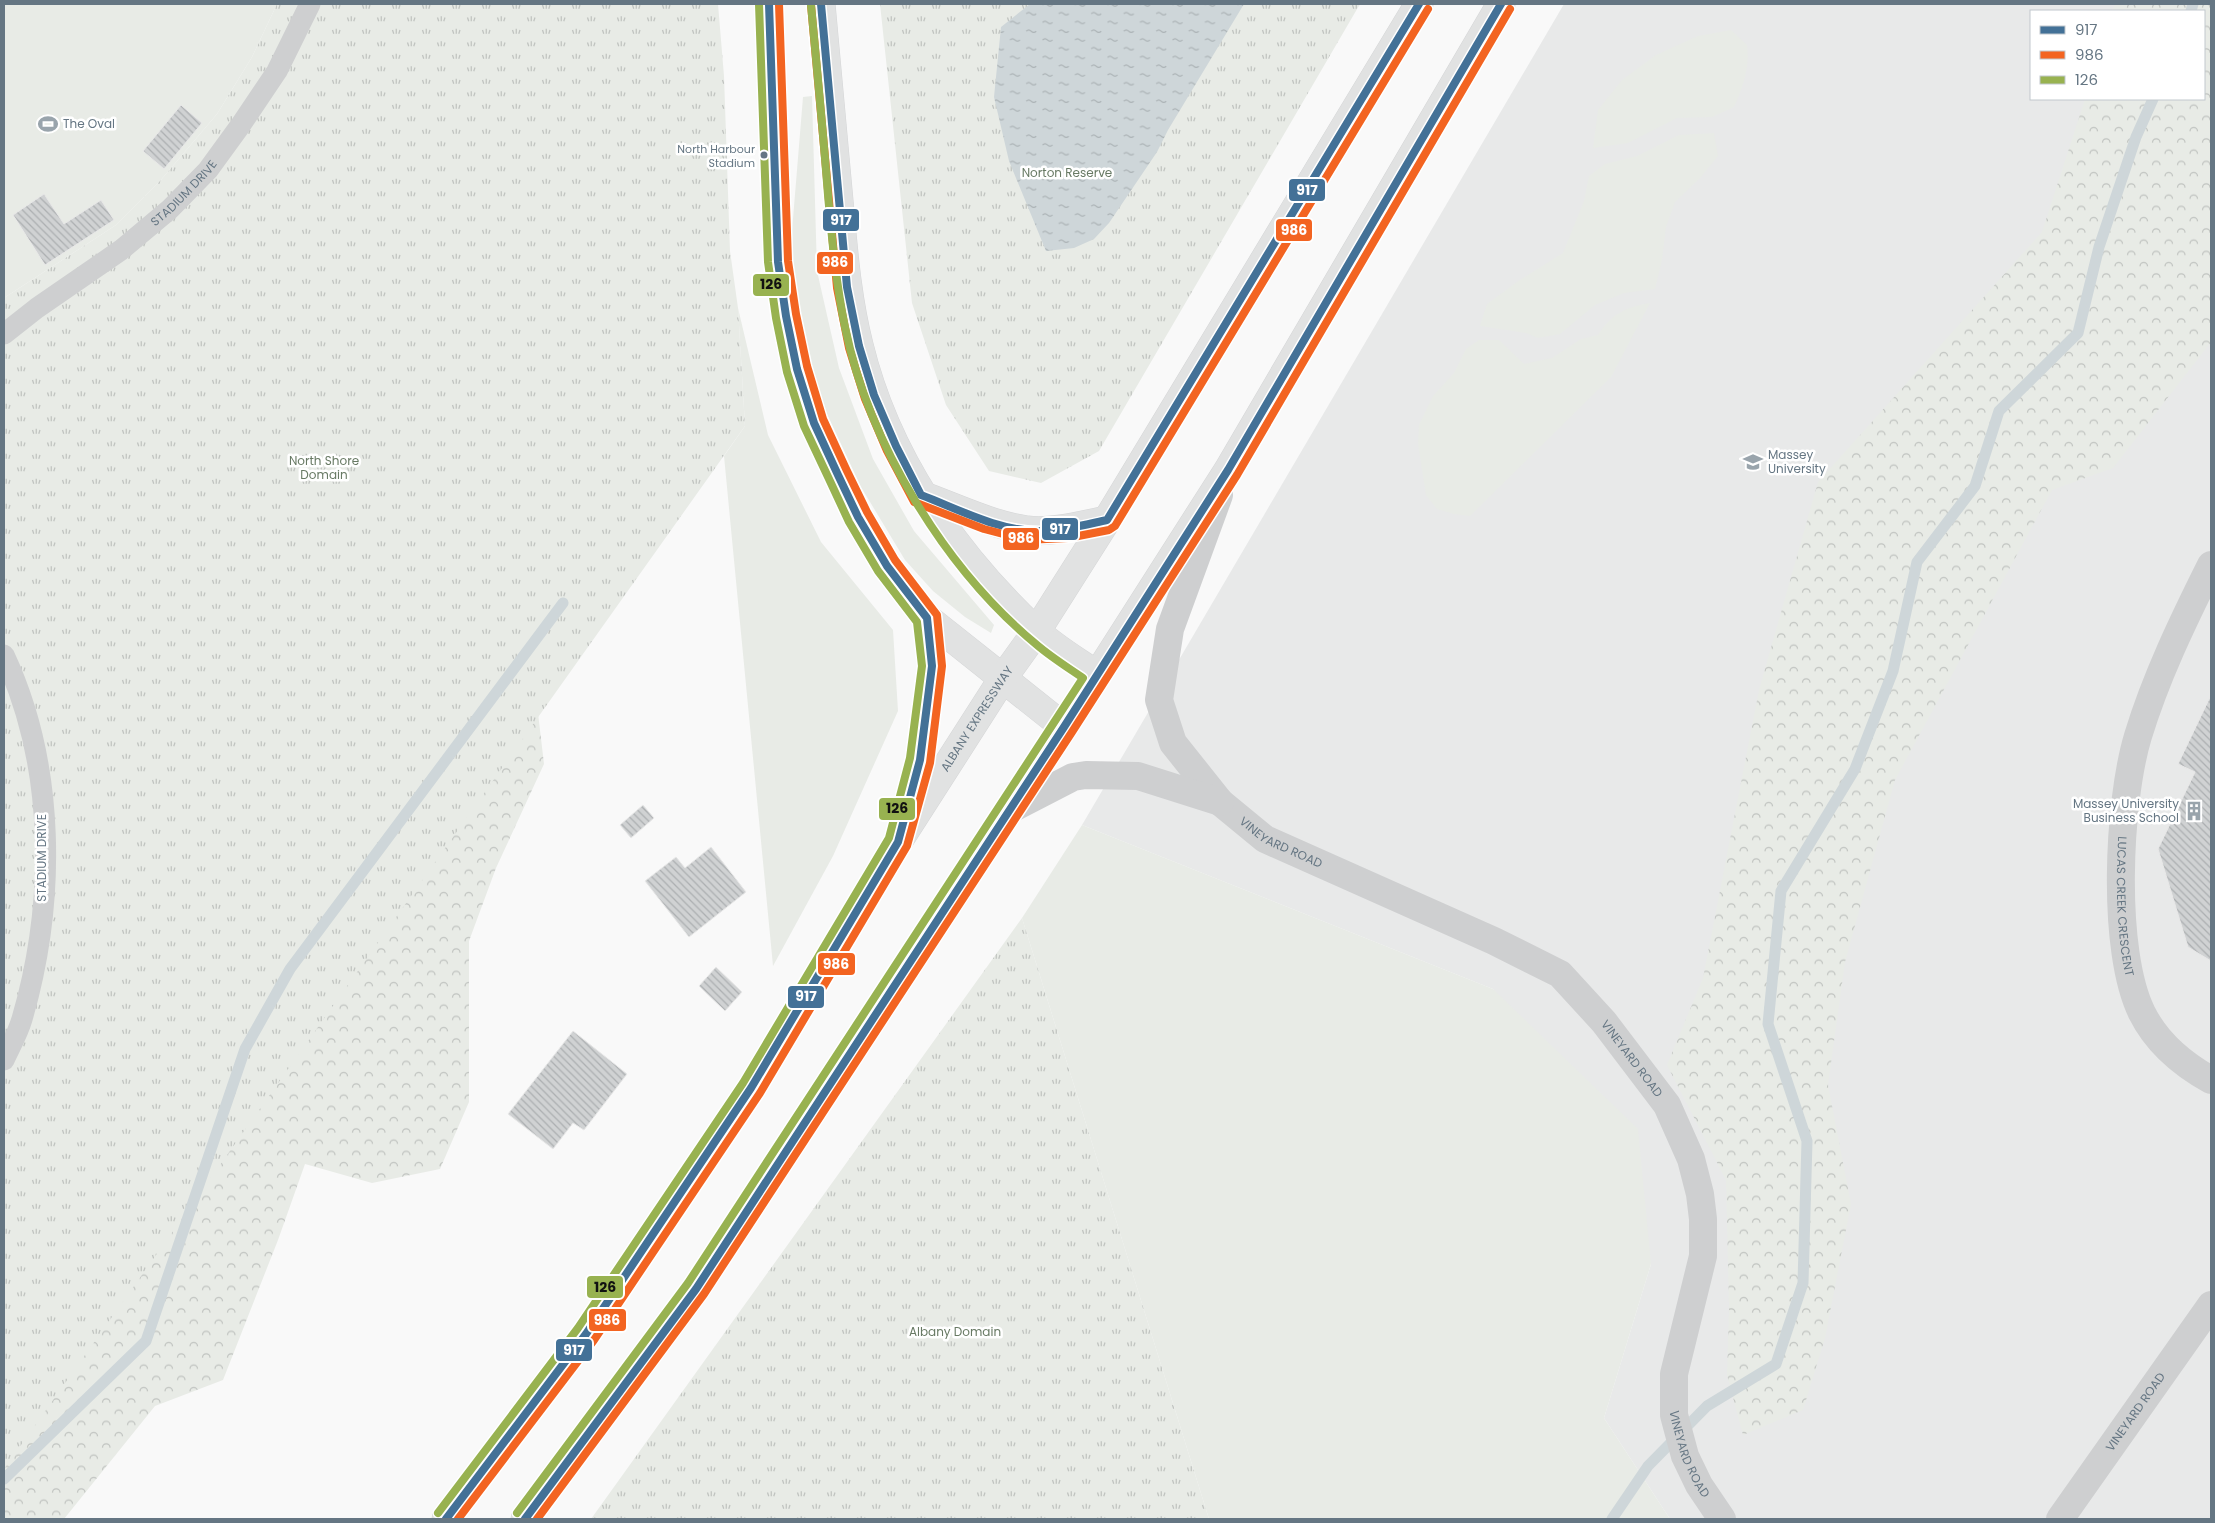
<svg xmlns="http://www.w3.org/2000/svg" width="2215" height="1523" font-family="Poppins,sans-serif">
	<style>
		.built { fill: #e8e9e9; fill-rule: evenodd }
		.green { fill: #e8ebe6 }
		.forest { fill: url(#forest-crowns) }
		.park { fill: url(#park-tufts) }
		.water { fill: url(#water-ripples) }
		.lines { fill: none; stroke-linecap: round; stroke-linejoin: round }
		.stream { stroke: #ced6d9; stroke-width: 11 }
		.building { fill: url(#building-back-hatch); stroke: #e8e8e8 }
		.secondary-casing { stroke: #d5d6d7; stroke-width: 29 }
		.primary-casing { stroke: #d5d6d7; stroke-width: 29 }
		.lane { stroke: #cecfd0; stroke-width: 21 }
		.street { stroke: #cecfd0; stroke-width: 28 }
		.secondary { stroke: #e1e2e2; stroke-width: 28 }
		.primary { stroke: #e1e2e2; stroke-width: 28 }
		.bus-1-casing { stroke: #fff; stroke-width: 11 }
		.bus-2-casing { stroke: #fff; stroke-width: 11 }
		.bus-3-casing { stroke: #fff; stroke-width: 11 }
		.bus-1 { stroke: #437197; stroke-width: 8 }
		.bus-2 { stroke: #f36421; stroke-width: 8 }
		.bus-3 { stroke: #98b250; stroke-width: 8 }
		.bus-dot { fill: #657683; stroke: #fff; stroke-width: 2 }
		.labels { text-anchor: middle; stroke-width: 5; stroke-linejoin: round; paint-order: stroke }
		.bus-label { font-size: 11px; fill: #657683; stroke: #fff; text-anchor: end }
		.poi-label { font-size: 12px; fill: #657683; stroke: #fff; text-anchor: start }
		.park-label { font-size: 12px; fill: #687a64; stroke: #fff }
		.street-label { font-size: 12px; fill: #657683; stroke: #fff }
		.line-badge { stroke: #fff; stroke-width: 2 }
		.badge-label { font-size: 14px; text-anchor: middle; font-weight: bold; fill: #fff }
		.pale-badge-label { font-size: 14px; text-anchor: middle; font-weight: bold; fill: #111 }
	</style>
	<defs>
		<pattern id="forest-crowns" width="20" height="18" patternUnits="userSpaceOnUse" patternTransform="scale(1.25)"><rect width="20" height="18" fill="#e8ebe6"/><path d="M2 6a3 3 0 1 1 6 0M12 15a3 3 0 1 1 6 0" fill="none" stroke="#c0c3c0"/></pattern>
		<pattern id="park-tufts" width="24" height="20" patternUnits="userSpaceOnUse" patternTransform="scale(1.25)"><rect width="24" height="20" fill="#e8ebe6"/><path d="M3 7l-1-3M5 7V3M7 7l1-3M15 17l-1-3M17 17v-4M19 17l1-3" fill="none" stroke="#c0c3c0"/></pattern>
		<pattern id="water-ripples" width="26" height="14" patternUnits="userSpaceOnUse" patternTransform="scale(1.25)"><rect width="26" height="14" fill="#ced6d9"/><path d="M2 4q2-2 4 0t4 0M15 11q2-2 4 0t4 0" fill="none" stroke="#abb2b5"/></pattern>
		<pattern id="building-back-hatch" width="6" height="6" patternUnits="userSpaceOnUse" patternTransform="scale(1.25)"><rect width="6" height="6" fill="#d0d2d3"/><path d="M-1 5l2 2M0 0l6 6M5-1l2 2" fill="none" stroke="#acafb1"/></pattern>
	</defs>
	<rect width="100%" height="100%" fill="#f9f9f9"/>
	<path class="built" d="M1564,4H2211V1519H1670L1604,1418L1651,1264L1493,989L1082,825ZM2031,11H2204V99H2031Z"/>
	<path class="green" d="M4,4H277L252,57L217,114L160,181L116,225L4,298Z
		M1731,30L1747,45C1750,67 1743,87 1734,107L1712,117L1677,118L1628,143L1593,148L1598,110L1622,80L1656,55L1698,36Z
		M812,96L817,271L839,368L873,459L914,531L994,625L991,633L965,617L933,591L905,560L861,487L821,401L801,325L791,243L803,97Z
		M1714,133L1718,156L1700,178L1675,202L1666,227L1662,260L1655,289L1624,293L1595,305L1560,334L1538,338L1526,333L1480,326L1487,304L1517,282L1563,253L1584,201L1589,176L1605,164L1637,156L1679,135Z
		M1650,303L1611,377L1470,516L1454,514L1437,509L1426,495L1418,444L1419,425L1433,396L1454,373L1466,349L1479,340H1499L1524,364L1552,358L1581,339L1598,335C1612,314 1625,307 1650,303Z
		M738,308L768,435L821,542L893,630L898,711L833,856L773,966L724,456L745,426Z
		M1082,825L1493,989L1638,1129L1651,1264L1604,1418L1670,1519H1209L1022,918Z"/>
	<path class="forest" d="M2115,4H2211V342L2113,468L2052,490L1895,780L1845,962L1828,1085L1851,1204L1825,1338L1803,1410L1743,1435L1727,1375L1729,1309L1726,1180L1667,1065L1703,978L1759,690L1818,482L2042,232L2085,99H2204V11H2112Z
		M534,679L544,764L496,868L469,941V1102L440,1169L372,1183L305,1164L278,1240L223,1380L155,1406L64,1519H4V1377Z"/>
	<path class="park" d="M277,4H718L724,76L730,251L738,308L745,426L4,1469V298L116,225L160,181L217,114L252,57Z
		M880,4H1360L1099,451L1041,483L989,471L946,405L912,303Z
		M1022,918L1209,1519H591Z"/>
	<path class="water" d="M1030,4H1244L1168,130L1157,152L1109,223L1094,239L1074,248L1046,251L1009,161L994,97L1001,27Z"/>
	<g class="lines">
		<path class="stream" d="M2191,11L2193,4
			M4,1479L146,1341L245,1049L290,969L563,603
			M1612,1519L1648,1466L1707,1406L1776,1364L1803,1283L1807,1141L1768,1024L1781,891L1855,769L1893,671L1917,562L1975,486L1999,411L2078,333L2099,247L2136,137L2153,99"/>
	</g>
	<path class="building" d="M181,105L202,123L164,169L143,151Z
		M44,194L64,224L101,200L114,220L45,265L13,215Z
		M2211,695V961L2188,947L2158,849L2195,772L2178,764Z
		M643,805L654,818L631,838L620,825Z
		M711,847L746,892L689,937L645,881L676,857L685,868Z
		M716,967L742,992L725,1011L699,986Z
		M573,1031L627,1074L584,1130L573,1123L553,1149L508,1114Z"/>
	<g class="lines">
		<defs>
			<path id="secondary" d="M769,4L778,262L786,316L797,369L814,423L858,517L887,566L927,618L1064,727
				M821,4C827,66 832,128 838,190C843,242 846,294 859,345C886,456 953,553 1035,630C1053,647 1077,661 1097,675"/>
			<g id="primary">
				<path d="M921,495C955,507 991,525 1027,530C1053,533 1081,525 1107,520"/>
				<path d="M905,816L920,760L932,666L927,618"/>
				<path id="s5" d="M446,1519L586,1334L751,1088L898,842L1003,678L1036,632L1107,520L1419,4"/>
				<path d="M525,1519L696,1289L1064,727L1228,470L1501,4"/>
			</g>
		</defs>
		<use href="#secondary" class="secondary-casing"/>
		<use href="#primary" class="primary-casing"/>
		<g class="lane">
			<path id="s1" d="M4,334L37,308L121,250L170,209L208,170L240,126L277,71L310,4"/>
			<path d="M4,655C56,766 56,902 22,1019C18,1033 10,1047 4,1060"/>
		</g>
		<g class="street">
			<path id="s2" d="M1219,495L1170,629L1159,700L1173,743L1220,802L1265,839L1494,941L1560,974L1604,1022L1667,1105L1691,1159L1700,1194L1703,1219V1256L1674,1374V1415L1685,1456L1699,1485L1722,1519"/>
			<path id="s3" d="M2211,565C2183,621 2156,677 2138,736C2118,802 2111,951 2142,1013C2157,1043 2182,1064 2211,1080"/>
			<path d="M1011,809L1073,777L1086,775L1138,776L1220,802"/>
			<path id="s4" d="M2060,1519L2211,1305"/>
		</g>
		<use href="#secondary" class="secondary"/>
		<use href="#primary" class="primary"/>
		<defs>
			<path id="bus-1" d="M821,4L847,287L859,346L874,395L896,446L921,495C958,509 998,531 1039,531C1062,531 1084,525 1107,520L1419,4
				M446,1519L586,1334L751,1088L898,842L920,760L932,666L927,618L887,566L858,517L838,475L814,423L797,369L786,316L778,262L769,4
				M525,1519L696,1289L1064,727L1228,470L1501,4"/>
			<path id="bus-2" d="M811,5L837,288L849,348L865,399L887,451L914,502L984,529L1026,540L1068,538L1109,530L1115,526L1428,9
				M458,1519L594,1340L760,1093L907,846L930,763L942,666L937,615L895,560L867,512L847,471L823,419L807,366L796,314L788,261L779,4
				M537,1519L704,1294L1072,732L1237,475L1510,9"/>
			<path id="bus-3" d="M438,1513L578,1328L743,1083L889,838L910,758L922,666L917,622L878,571L849,522L829,479L804,426L787,372L776,318L768,262L759,4
				M517,1513L688,1283L1083,678C1067,667 1051,657 1037,645C945,569 869,444 845,327C836,284 832,239 828,195C823,131 817,68 811,5"/>
		</defs>
		<use href="#bus-1" class="bus-1-casing"/>
		<use href="#bus-2" class="bus-2-casing"/>
		<use href="#bus-3" class="bus-3-casing"/>
		<use href="#bus-1" class="bus-1"/>
		<use href="#bus-2" class="bus-2"/>
		<use href="#bus-3" class="bus-3"/>
	</g>
	<defs>
		<symbol id="stadium-bare" viewBox="-9 -9 18 18"><path d="M0-5a6.5 5 0 1 0 0 10a6.5 5 0 1 0 0-10ZM-3.5-1.8h7v3.6h-7Z" fill="#99a4ac" stroke="#fff" stroke-width="2.5" paint-order="stroke"/></symbol>
		<symbol id="university-bare" viewBox="-9 -9 18 18"><path d="M0-5L7-2L0 1L-7-2ZM-4 1L0 2.5L4 1V4Q0 6-4 4Z" fill="#99a4ac" stroke="#fff" stroke-width="2.5" paint-order="stroke"/></symbol>
		<symbol id="building-bare" viewBox="-9 -9 18 18"><path d="M-4-6H4V6H1V3H-1V6H-4ZM-2.5-4.3h1.7v1.8h-1.7ZM.8-4.3h1.7v1.8H.8ZM-2.5-1h1.7V.8h-1.7ZM.8-1h1.7V.8H.8Z" fill="#99a4ac" stroke="#fff" stroke-width="2.5" paint-order="stroke"/></symbol>
	</defs>
	<g fill-rule="evenodd">
		<use href="#stadium-bare" x="34" y="110" width="28" height="28"/>
		<use href="#university-bare" x="1739" y="448" width="28" height="28"/>
		<use href="#building-bare" x="2180" y="797" width="28" height="28"/>
	</g>
	<circle class="bus-dot" cx="764" cy="155" r="4.5"/>
	<g class="labels">
		<g class="bus-label">
			<text x="755" y="153">North Harbour<tspan x="755" dy="14">Stadium</tspan></text>
		</g>
		<g class="poi-label">
			<text x="63" y="128">The Oval</text>
			<text x="1768" y="459">Massey<tspan x="1768" dy="14">University</tspan></text>
			<text x="2179" y="808" text-anchor="end">Massey University<tspan x="2179" dy="14">Business School</tspan></text>
		</g>
		<g class="park-label">
			<text x="1067" y="177">Norton Reserve</text>
			<text x="324" y="465">North Shore<tspan x="324" dy="14">Domain</tspan></text>
			<text x="955" y="1336">Albany Domain</text>
		</g>
		<g class="street-label">
			<text dy="4" stroke="none"><textPath href="#s1" startOffset="229">STADIUM DRIVE</textPath></text>
			<text dy="4" stroke="none"><textPath href="#s5" startOffset="961">ALBANY EXPRESSWAY</textPath></text>
			<text dy="4" stroke="none"><textPath href="#s2" startOffset="409">VINEYARD ROAD</textPath></text>
			<text transform="translate(42 858) rotate(-90)" y="4">STADIUM DRIVE</text>
			<text dy="4" stroke="none"><textPath href="#s3" startOffset="358">LUCAS CREEK CRESCENT</textPath></text>
			<text dy="4" stroke="none"><textPath href="#s2" startOffset="829">VINEYARD ROAD</textPath></text>
			<text dy="4" stroke="none"><textPath href="#s4" startOffset="131">VINEYARD ROAD</textPath></text>
			<text dy="4" stroke="none"><textPath href="#s2" startOffset="1249">VINEYARD ROAD</textPath></text>
		</g>
	</g>
	<g class="line-badge">
		<rect x="1288" y="178" width="38" height="24" rx="5" fill="#437197"/>
		<rect x="822" y="208" width="38" height="24" rx="5" fill="#437197"/>
		<rect x="1275" y="218" width="38" height="24" rx="5" fill="#f36421"/>
		<rect x="816" y="251" width="38" height="24" rx="5" fill="#f36421"/>
		<rect x="752" y="273" width="38" height="24" rx="5" fill="#98b250"/>
		<rect x="1041" y="517" width="38" height="24" rx="5" fill="#437197"/>
		<rect x="1002" y="527" width="38" height="24" rx="5" fill="#f36421"/>
		<rect x="878" y="797" width="38" height="24" rx="5" fill="#98b250"/>
		<rect x="817" y="952" width="39" height="24" rx="5" fill="#f36421"/>
		<rect x="787" y="985" width="38" height="24" rx="5" fill="#437197"/>
		<rect x="586" y="1275" width="38" height="24" rx="5" fill="#98b250"/>
		<rect x="588" y="1308" width="39" height="24" rx="5" fill="#f36421"/>
		<rect x="555" y="1338" width="38" height="24" rx="5" fill="#437197"/>
	</g>
	<g class="badge-label">
		<text x="1307" y="195">917</text>
		<text x="841" y="225">917</text>
		<text x="1294" y="235">986</text>
		<text x="835" y="267">986</text>
		<text x="1060" y="534">917</text>
		<text x="1021" y="543">986</text>
		<text x="836" y="969">986</text>
		<text x="806" y="1001">917</text>
		<text x="607" y="1325">986</text>
		<text x="574" y="1355">917</text>
	</g>
	<g class="pale-badge-label">
		<text x="771" y="289">126</text>
		<text x="897" y="813">126</text>
		<text x="605" y="1292">126</text>
	</g>
	<rect width="2215" height="1523" fill="none" stroke="#657683" stroke-width="10"/>
	<rect x="2030" y="10" width="175" height="90" fill="#ffffff" stroke="#c1c8cd"/>
	<rect x="2040" y="26" width="25" height="8" fill="#437197" stroke="#c1c8cd"/>
	<text x="2075" y="35" font-size="15" fill="#657683">917</text>
	<rect x="2040" y="51" width="25" height="8" fill="#f36421" stroke="#c1c8cd"/>
	<text x="2075" y="60" font-size="15" fill="#657683">986</text>
	<rect x="2040" y="76" width="25" height="8" fill="#98b250" stroke="#c1c8cd"/>
	<text x="2075" y="85" font-size="15" fill="#657683">126</text>
</svg>
